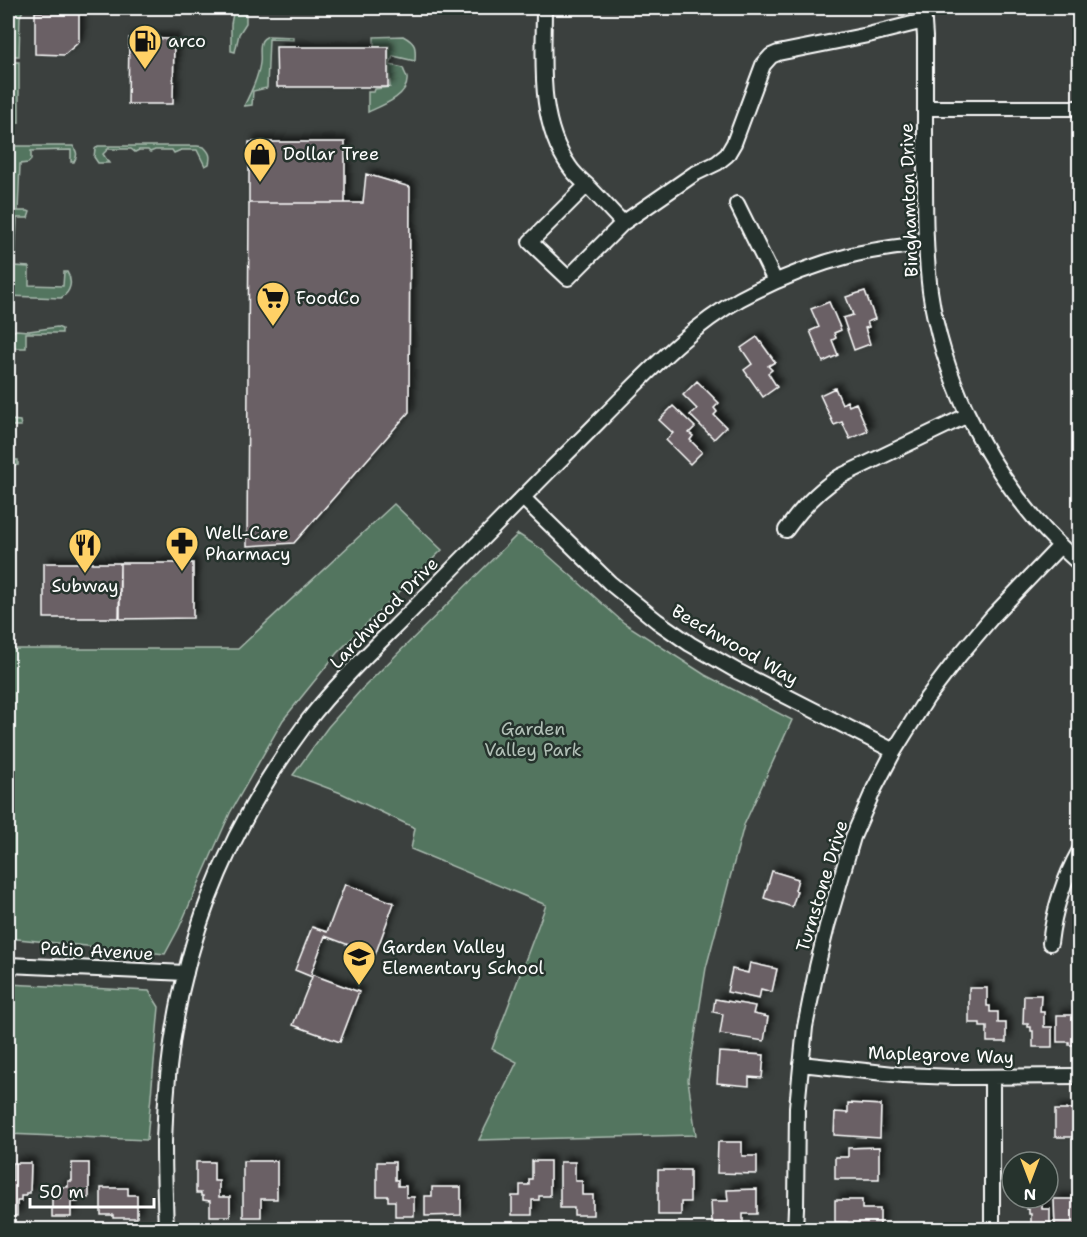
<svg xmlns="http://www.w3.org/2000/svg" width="1087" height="1237" font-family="'Shantell Sans',sans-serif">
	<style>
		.green { fill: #53745f; stroke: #a9baaf; stroke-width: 1.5 }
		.building { fill: #6b6065; stroke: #fff; stroke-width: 1.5; filter: url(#shadow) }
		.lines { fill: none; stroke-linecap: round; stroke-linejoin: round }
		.minor-casing { stroke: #fff; stroke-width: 18 }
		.minor { stroke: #26332d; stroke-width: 14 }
		.labels { text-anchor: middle; stroke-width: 5; stroke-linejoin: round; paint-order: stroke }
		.poi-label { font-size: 18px; fill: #fff; stroke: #26332d; text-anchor: start }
		.street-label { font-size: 18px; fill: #fff; stroke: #26332d }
		.park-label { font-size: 18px; fill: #b2c0b7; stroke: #26332d }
	</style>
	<defs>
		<filter id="shadow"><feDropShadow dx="5" dy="-5" stdDeviation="3" flood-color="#0009"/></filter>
	</defs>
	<rect width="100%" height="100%" fill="#3b403e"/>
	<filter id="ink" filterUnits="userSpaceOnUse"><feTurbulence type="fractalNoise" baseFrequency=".0167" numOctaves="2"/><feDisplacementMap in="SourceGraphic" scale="12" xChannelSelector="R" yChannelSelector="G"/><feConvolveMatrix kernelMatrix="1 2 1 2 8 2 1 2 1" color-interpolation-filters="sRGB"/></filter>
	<g filter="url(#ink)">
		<path class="green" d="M8,8H24L20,17L19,56H8Z
			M234,8H246V23L239,34L235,52L231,51V24Z
			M268,36L293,37V40L269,39L267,88L253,91L252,105L244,106C251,92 258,78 260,63C261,57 259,48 261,43C262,38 265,38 268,36Z
			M403,36C416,43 416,47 415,61L393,56L390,65L403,68C404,72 406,74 407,78C409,96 381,106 368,112V92H374L375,89L390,87L389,46H374V37Z
			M8,62H19V123H8Z
			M8,146H73C77,152 78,155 74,162H71V150L31,151V160L28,163L20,164L18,211H28L30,212L28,218H17L15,266L29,267V285L63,286L64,272H67C73,281 71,292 61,298L8,296Z
			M98,146H197L204,147C210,153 211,156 209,164L205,166L197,150H181L174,153L172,150H155L150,152L148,150H139L135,152L131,149H108L103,154L109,163H98L94,157L95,149Z
			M57,327L62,329V333H26V348H13L10,420L20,421L21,426H10L9,460H18V465L8,466V483V334L16,330L29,331Z
			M394,504L442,550L337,653L283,720L230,813L179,928L165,954L8,938V649H238Z
			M518,534L540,548L624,623L705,675L792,720L744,825L706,968L688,1080L696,1135L479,1140L517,1062L492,1049L546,905L411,849L415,828L341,793L293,775L328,727L361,690Z
			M8,984L149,991L159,1007L147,1140L8,1134Z"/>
		<path class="building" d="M35,12H79V42L64,55L35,54Z
			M129,38L174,39L173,104H128Z
			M276,47H388V87H277Z
			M249,142H345V203H249Z
			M366,174L410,187L409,412L294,543L247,546L249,203H363Z
			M865,291L875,319L867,322L869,327L865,328L870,344L854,350L843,318L853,315L846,297Z
			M829,302L841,330L834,333L836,338L832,340L838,355L823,362L810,331L819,327L811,309Z
			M757,337L775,362L768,366L772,370L768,373L777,387L763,397L744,370L752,364L741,348Z
			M697,381L719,403L714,408L717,412L714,415L726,427L714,439L690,415L697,409L683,395Z
			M835,388L842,404L847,401L849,406L856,403L868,431L850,439L842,422L834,425L820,395Z
			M673,406L695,427L689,433L693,436L690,440L702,452L690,464L666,440L673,433L659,420Z
			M44,563H120L119,618H44Z
			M120,563H193V618L120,619Z
			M772,871L798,879L795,890L797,891L792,907L764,898Z
			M345,884L394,903L375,955L325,936L311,974L359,992L340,1042L293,1025L312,977L295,970L312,927L327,932Z
			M750,963L777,969L772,992L761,989L759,999L727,992L732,969L748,973Z
			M969,988H987V1006H990V1012H998V1023H1006V1042H987V1027H980V1023H969Z
			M1024,995H1041L1040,1012H1044V1027H1052V1047H1033V1031H1031V1027H1028V1024H1023Z
			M715,999L755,1006L753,1014L768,1017L764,1041L720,1034L723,1014L713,1012Z
			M1057,1015H1080V1045H1069V1042H1057Z
			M719,1052L764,1055L762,1078L749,1077V1086L717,1083Z
			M848,1103L881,1105L880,1138L834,1135L835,1112L848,1113Z
			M1067,1109H1080V1137H1055V1110H1067Z
			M718,1142H742V1156H757V1174L717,1173Z
			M879,1147V1179H835V1157H848V1148Z
			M243,1161H277V1199H261V1217H243Z
			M532,1161H550V1196H539V1200H532V1215H512V1196H520V1185H529V1179H532Z
			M196,1162H214V1181H219V1197H230V1216H210V1201L203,1200V1196H201V1193H196Z
			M377,1162H395V1180H398V1186H406V1197H414V1216H395V1201H388V1196H377Z
			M560,1162H575V1181H582V1195H593V1215H574V1208H560Z
			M13,1163H31L30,1193H26V1196H21V1201H17V1216H8V1181H13Z
			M72,1163H89V1198H78V1202H71V1217H52V1198H60V1187H68V1181H72Z
			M658,1170H690V1202H681V1215H658Z
			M432,1187H461V1215L425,1216V1196H432Z
			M101,1188H128V1195H137V1218H113V1215H101Z
			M757,1189V1214H743V1222L712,1223L711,1201H728L727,1190Z
			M1022,1198H1042V1209H1050V1230L1031,1229V1214H1029V1209H1027V1206H1022Z
			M1054,1199H1080V1229H1067V1226H1055Z
			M835,1200H862V1209H880V1230H847V1222H835Z"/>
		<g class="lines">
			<defs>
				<path id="minor" d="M544,8C544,60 537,120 569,166C574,174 581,180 588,186C600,198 611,211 623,223
					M923,8L925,37C925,81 925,125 925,168C925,209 925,250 930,291C942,374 981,455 1035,519C1049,535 1064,550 1080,564
					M925,108H1080
					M587,185L530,242L568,278L623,223L694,174L717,163L727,155L734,143L763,65L771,56L778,53L868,35L924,21
					M737,204L775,281
					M523,498L610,583L657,621L690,644L737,671L894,751
					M786,530C801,509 818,490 841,476L968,415
					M1050,943C1054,909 1063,880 1080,850
					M8,965L186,973
					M801,1064L903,1075L954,1077L1080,1076
					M992,1077V1230
					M166,1230C165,1200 164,1171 164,1142C166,1059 179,976 209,898C233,835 267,776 307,722C337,683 373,649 408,614C455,566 503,518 550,470C576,445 601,419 626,394C661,359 696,324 740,299C775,280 813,265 852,255C876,249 901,247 925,243
					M795,1230L796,1208L797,1107L805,1027L817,967L827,926L853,837L874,789L894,751L927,698L959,656L993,616L1060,546"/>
			</defs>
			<use href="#minor" class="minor-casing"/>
			<use href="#minor" class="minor"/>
		</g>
	</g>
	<defs>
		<symbol id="fuel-pin" viewBox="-11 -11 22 30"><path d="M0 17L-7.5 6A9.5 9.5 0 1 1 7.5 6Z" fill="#ffd166" stroke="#26332d"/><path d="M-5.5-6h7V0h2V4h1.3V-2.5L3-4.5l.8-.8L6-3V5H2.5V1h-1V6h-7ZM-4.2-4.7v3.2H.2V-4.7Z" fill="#111"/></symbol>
		<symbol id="shop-pin" viewBox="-11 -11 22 30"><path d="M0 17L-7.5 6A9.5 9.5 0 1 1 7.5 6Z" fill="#ffd166" stroke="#26332d"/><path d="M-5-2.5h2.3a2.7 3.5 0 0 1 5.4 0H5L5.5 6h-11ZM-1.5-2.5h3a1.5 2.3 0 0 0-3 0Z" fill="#111"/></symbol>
		<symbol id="supermarket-pin" viewBox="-11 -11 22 30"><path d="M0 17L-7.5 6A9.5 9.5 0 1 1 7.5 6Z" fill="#ffd166" stroke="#26332d"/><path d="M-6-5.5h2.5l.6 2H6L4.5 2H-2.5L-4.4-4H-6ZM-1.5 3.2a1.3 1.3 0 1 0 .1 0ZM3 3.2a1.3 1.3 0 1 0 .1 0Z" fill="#111"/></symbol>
		<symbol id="pharmacy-pin" viewBox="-11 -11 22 30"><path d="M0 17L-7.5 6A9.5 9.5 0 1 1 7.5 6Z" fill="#ffd166" stroke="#26332d"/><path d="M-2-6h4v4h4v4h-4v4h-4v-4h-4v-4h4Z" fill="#111"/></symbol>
		<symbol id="restaurant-pin" viewBox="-11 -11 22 30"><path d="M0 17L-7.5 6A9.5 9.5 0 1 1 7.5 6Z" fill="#ffd166" stroke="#26332d"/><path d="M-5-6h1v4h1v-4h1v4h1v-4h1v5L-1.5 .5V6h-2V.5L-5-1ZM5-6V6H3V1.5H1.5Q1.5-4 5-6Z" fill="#111"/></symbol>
		<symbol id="school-pin" viewBox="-11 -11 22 30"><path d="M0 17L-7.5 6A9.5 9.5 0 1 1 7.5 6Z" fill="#ffd166" stroke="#26332d"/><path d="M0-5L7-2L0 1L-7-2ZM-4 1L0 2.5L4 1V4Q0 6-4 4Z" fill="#111"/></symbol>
	</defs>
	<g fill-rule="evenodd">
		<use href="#fuel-pin" x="126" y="22" width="38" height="52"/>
		<use href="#shop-pin" x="241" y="135" width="38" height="52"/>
		<use href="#supermarket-pin" x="254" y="279" width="38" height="52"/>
		<use href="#pharmacy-pin" x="163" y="524" width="38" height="52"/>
		<use href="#restaurant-pin" x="66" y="526" width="38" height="52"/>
		<use href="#school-pin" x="340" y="938" width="38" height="52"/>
	</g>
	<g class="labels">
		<g class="poi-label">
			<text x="168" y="47">arco</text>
			<text x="283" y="160">Dollar Tree</text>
			<text x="296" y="304">FoodCo</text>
			<text x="205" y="539">Well-Care<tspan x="205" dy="21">Pharmacy</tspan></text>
			<text x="85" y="592" text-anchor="middle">Subway</text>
			<text x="382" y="953">Garden Valley<tspan x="382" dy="21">Elementary School</tspan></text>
		</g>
		<g class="street-label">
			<text transform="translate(909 200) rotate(-92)" y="6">Binghamton Drive</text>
			<text transform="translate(384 613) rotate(-46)" y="6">Larchwood Drive</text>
			<text transform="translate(735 645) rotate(30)" y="6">Beechwood Way</text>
			<text transform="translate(822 886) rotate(-73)" y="6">Turnstone Drive</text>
			<text transform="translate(97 951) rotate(3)" y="6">Patio Avenue</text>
			<text transform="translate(941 1055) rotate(2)" y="6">Maplegrove Way</text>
		</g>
		<g class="park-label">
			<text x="533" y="735">Garden<tspan x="533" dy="21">Valley Park</tspan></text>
		</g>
	</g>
	<rect width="1087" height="1237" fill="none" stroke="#26332d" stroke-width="30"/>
	<rect x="15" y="15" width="1057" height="1207" fill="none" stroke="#fff" stroke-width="2" filter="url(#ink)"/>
	<g transform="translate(1030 1180) rotate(180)"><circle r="28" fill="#26332d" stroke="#7d8581" stroke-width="1.5"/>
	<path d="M0-4.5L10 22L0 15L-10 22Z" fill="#ffd166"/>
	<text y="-9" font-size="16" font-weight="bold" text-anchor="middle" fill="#ffffff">N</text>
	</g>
	<path d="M30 1198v9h124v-9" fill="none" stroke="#ffffff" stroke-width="3"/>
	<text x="39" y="1198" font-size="18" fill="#ffffff" stroke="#26332d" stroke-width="4.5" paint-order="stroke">50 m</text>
</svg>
